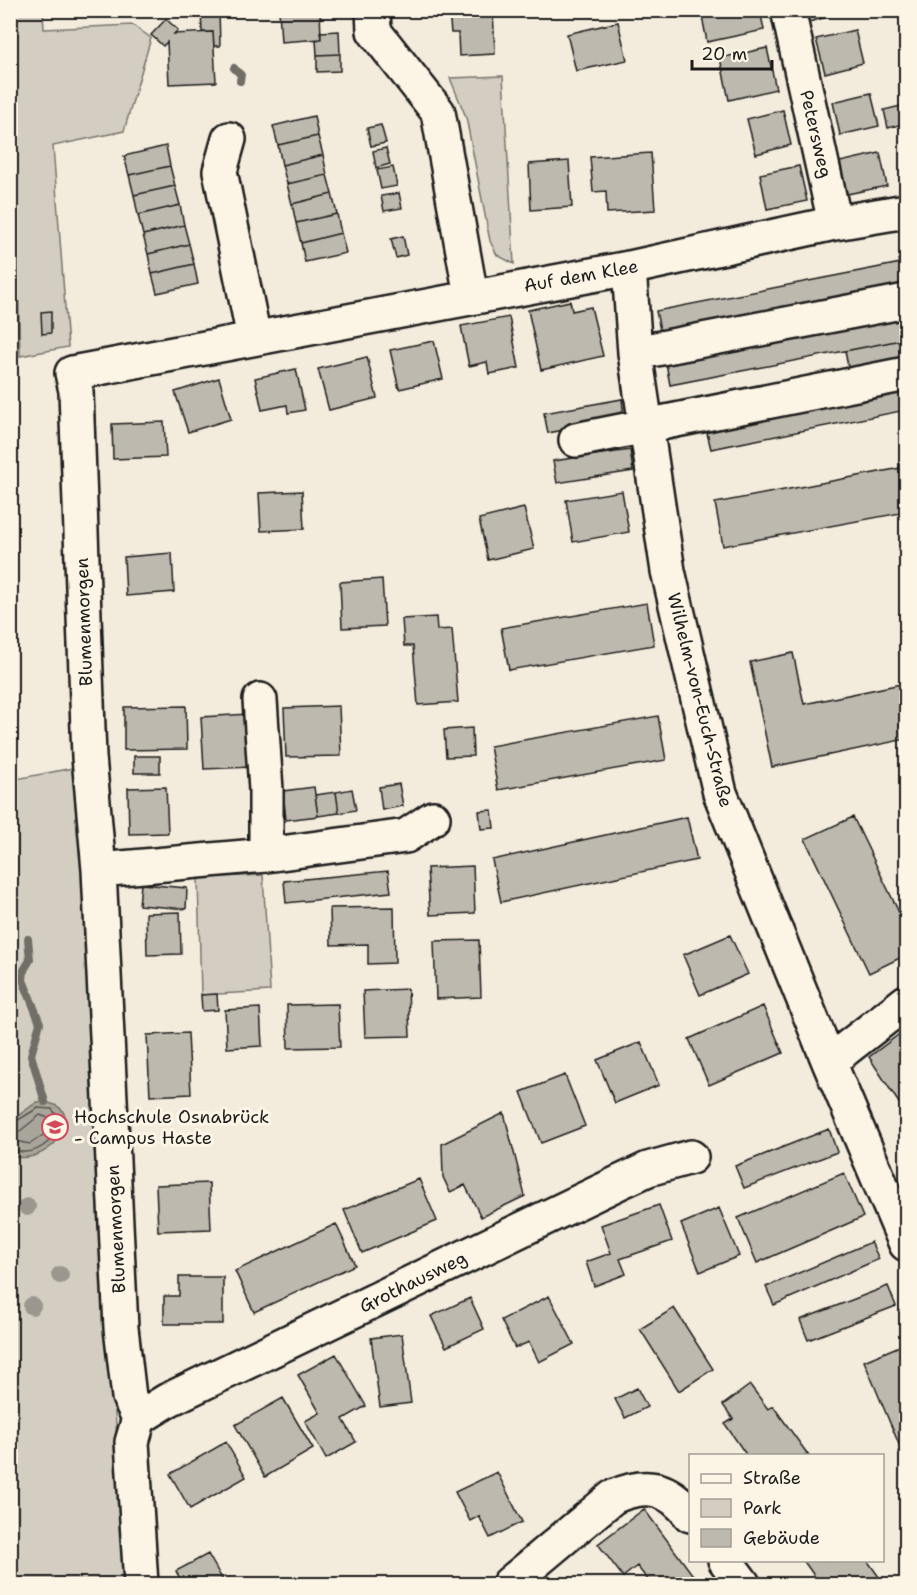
<svg xmlns="http://www.w3.org/2000/svg" width="917" height="1595" font-family="'Shantell Sans',sans-serif">
	<style>
		.green { fill: #d3cec1; stroke: #78756e; stroke-width: 1.5 }
		.water { fill: #aaa59b; stroke: #716e68; stroke-width: 1.5 }
		.lines { fill: none; stroke-linecap: round; stroke-linejoin: round }
		.shore { stroke: #55534f; stroke-width: 1.5 }
		.stream { stroke: #716e68; stroke-width: 8 }
		.building { fill: #beb9ae; stroke: #1c1c1c; stroke-width: 1.5 }
		.minor-casing { stroke: #1c1c1c; stroke-width: 38 }
		.minor { stroke: #fcf5e5; stroke-width: 33 }
		.tree { fill: #9b978e }
		.labels { text-anchor: middle; stroke-width: 6; stroke-linejoin: round; paint-order: stroke }
		.street-label { font-size: 18px; fill: #1c1c1c; stroke: #fcf5e5 }
		.poi-label { font-size: 18px; fill: #1c1c1c; stroke: #fcf5e5; text-anchor: start }
	</style>
	<rect width="100%" height="100%" fill="#f3ecdd"/>
	<filter id="ink" filterUnits="userSpaceOnUse"><feTurbulence type="fractalNoise" baseFrequency=".0167" numOctaves="2"/><feDisplacementMap in="SourceGraphic" scale="12" xChannelSelector="R" yChannelSelector="G"/><feConvolveMatrix kernelMatrix="1 2 1 2 8 2 1 2 1" color-interpolation-filters="sRGB"/></filter>
	<g filter="url(#ink)">
		<path class="green" d="M10,11H43L44,29L133,25L151,38L124,131L53,146L68,347L20,356Z
			M503,76L514,264L497,255L490,241L466,117L450,78Z
			M78,767L110,1346L128,1584H11V780Z
			M263,875L270,991L201,995L198,878Z"/>
		<path class="water" d="M37,1102C93,1102 56,1164 16,1157L11,1152V1121Z"/>
		<g class="lines">
			<path class="shore" d="M10,1125L38,1108L52,1109L60,1120C59,1136 41,1152 25,1152C19,1153 16,1149 10,1148
				M10,1133L20,1131L40,1115L51,1119L49,1131L30,1144L10,1140"/>
			<path class="stream" d="M234,68L241,75L240,81
				M10,926H11
				M28,939L30,960L24,970L23,980L40,1023L31,1055L45,1102"/>
		</g>
		<path class="building" d="M219,10L220,46H214L213,32H202L201,11Z
			M279,10H320L321,39L281,42Z
			M493,10L495,54L459,56L458,33H451L449,11Z
			M726,10H760L764,30L707,42L702,16Z
			M806,10H852L809,22Z
			M166,19L178,30L174,34L213,32L216,82L169,84L167,42L163,46L151,35Z
			M618,22L627,60L576,71L567,34Z
			M855,30L863,63L825,73L816,39Z
			M339,31L340,54L317,55L316,40L321,39L320,32Z
			M767,48L776,89L729,100L720,58Z
			M340,54V71L317,72V55Z
			M871,93L879,126L840,135L833,102Z
			M905,105L906,123L888,128L884,110Z
			M783,110L791,145L756,154L747,119Z
			M314,116L318,136L278,145L273,126Z
			M381,125L386,143L371,146L367,128Z
			M318,136L323,155L282,165L278,145Z
			M166,146L170,166L129,175L124,156Z
			M386,148L390,164L376,168L373,151Z
			M651,153L655,210L607,213L606,191L593,192L590,157Z
			M880,153L887,186L847,194L840,162Z
			M323,155L327,175L287,184L282,165Z
			M569,161L572,207L531,210L529,164Z
			M170,166L175,186L134,195L129,175Z
			M799,166L807,201L767,209L760,174Z
			M393,167L397,186L381,189L377,170Z
			M327,175L332,194L292,204L287,184Z
			M175,186L180,205L138,215L134,195Z
			M399,193L402,208L384,211L381,196Z
			M332,194L337,214L296,223L292,204Z
			M180,205L184,225L143,235L138,215Z
			M337,214L341,233L301,243L296,223Z
			M184,225L189,244L148,254L143,235Z
			M341,233L346,253L305,262L301,243Z
			M403,236L407,255L396,258L391,239Z
			M189,244L194,264L152,274L148,254Z
			M906,262V287L661,335L656,311Z
			M194,264L198,284L157,293L152,274Z
			M570,301L572,311L591,307L603,356L541,370L528,310Z
			M51,311V333L42,334L41,312Z
			M906,315V339L670,385L666,363Z
			M509,317L519,368L489,374L487,362L469,366L461,326Z
			M906,339V360L849,371L845,351Z
			M434,341L443,379L399,389L390,350Z
			M367,357L377,398L329,410L318,369Z
			M296,369L305,410L288,413L287,405L262,410L255,378Z
			M219,378L231,419L188,432L175,392Z
			M906,389V410L711,449L706,429Z
			M622,399L624,418L548,433L544,413Z
			M164,422L166,457L113,459L112,424Z
			M630,450L633,471L557,483L553,461Z
			M906,467V512L723,546L715,503Z
			M302,491L304,529L261,531L259,493Z
			M622,491L629,532L573,542L566,500Z
			M524,508L534,549L488,560L479,519Z
			M172,553L174,592L126,596L124,557Z
			M382,579L385,626L342,628L340,582Z
			M647,603L654,645L509,670L501,628Z
			M436,617L437,630L452,629L458,702L418,705L413,646H404L402,619Z
			M793,653L804,704L906,683V739L772,767L750,662Z
			M186,706L187,749L124,750V707Z
			M339,706L341,756L286,757L284,708Z
			M248,714L251,767L204,769L201,717Z
			M658,716L666,760L498,790L490,746Z
			M472,728L473,756L446,757L444,730Z
			M134,756H160V773H134Z
			M399,784L403,806L382,810L379,787Z
			M166,787L168,833L129,834L128,788Z
			M314,787L318,816L286,820L283,791Z
			M352,789L356,810L339,813L336,792Z
			M336,792L339,813L318,816L315,795Z
			M492,810L494,828L481,829L479,811Z
			M687,817L697,860L501,902L492,860Z
			M853,817L906,927V955L869,973L805,839Z
			M473,866L475,913L430,915L427,868Z
			M388,871L391,892L286,903L284,881Z
			M141,884L187,888L186,909L139,905Z
			M394,907L395,963L368,964V944L331,945L330,908Z
			M180,912L181,954L147,955L146,913Z
			M730,935L748,974L700,995L683,955Z
			M479,940L481,997L436,999L434,941Z
			M408,989L410,1036L365,1037L363,991Z
			M217,994L218,1010L202,1011L201,995Z
			M338,1004L340,1047L288,1048L287,1005Z
			M763,1006L783,1053L709,1085L689,1039Z
			M260,1008L262,1046L227,1048L225,1010Z
			M906,1029V1097L899,1103L869,1057Z
			M188,1033L191,1094L150,1096L147,1035Z
			M641,1042L659,1085L615,1103L597,1060Z
			M565,1075L585,1126L541,1143L521,1092Z
			M504,1113L525,1196L481,1217L465,1185L450,1192L443,1177L442,1144Z
			M829,1129L837,1152L744,1188L735,1166Z
			M844,1173L863,1217L757,1263L738,1218Z
			M419,1179L437,1221L362,1253L344,1210Z
			M209,1183L211,1229L158,1231L156,1185Z
			M659,1205L672,1241L620,1259L626,1274L594,1286L586,1262L611,1253L601,1225Z
			M719,1208L739,1256L700,1272L681,1224Z
			M336,1224L355,1265L254,1312L235,1271Z
			M871,1242L879,1259L774,1305L766,1287Z
			M179,1277H223V1324H164V1296H179Z
			M888,1286L896,1306L808,1340L800,1320Z
			M549,1296L574,1344L539,1362L529,1342L515,1348L501,1320Z
			M470,1298L484,1329L446,1347L431,1316Z
			M674,1308L713,1369L679,1391L640,1329Z
			M402,1334L411,1403L380,1407L371,1338Z
			M902,1345L906,1355V1461L864,1361Z
			M336,1354L366,1406L343,1419L356,1442L326,1459L305,1421L320,1413L298,1375Z
			M750,1385L768,1409L773,1406L809,1456H747L725,1424L733,1419L723,1405Z
			M637,1388L647,1407L625,1418L615,1399Z
			M283,1398L313,1449L265,1477L235,1425Z
			M226,1442L246,1477L190,1509L170,1474Z
			M497,1472L522,1522L490,1538L479,1516L470,1521L455,1492Z
			M644,1509L695,1578L686,1584H651L637,1566L623,1577L598,1544Z
			M208,1554L225,1584H183L176,1571Z
			M803,1560H867L884,1584H820Z"/>
		<g class="lines">
			<defs>
				<path id="minor" d="M373,10L374,31L438,112L471,296
					M788,10L835,223
					M229,139L220,171L254,338
					M629,268L635,353L668,571L720,793L829,1062L906,1244
					M635,353L906,301
					M576,440L906,374
					M260,700L266,790V855
					M99,870L266,855L406,836L433,818
					M829,1062L906,1002
					M139,1418L168,1400L620,1182L648,1169L691,1157
					M725,1560L743,1584
					M141,1584L132,1442L139,1418L129,1397L121,1328L99,870L89,757L76,391L72,373L629,268L835,223L906,211
					M509,1584L613,1497C646,1482 669,1487 690,1515"/>
			</defs>
			<use href="#minor" class="minor-casing"/>
			<use href="#minor" class="minor"/>
		</g>
		<g class="tree">
			<circle cx="27" cy="1207" r="9"/>
			<circle cx="60" cy="1275" r="9"/>
			<circle cx="32" cy="1306" r="9"/>
		</g>
	</g>
	<defs>
		<symbol id="university-ring" viewBox="-11 -11 22 22"><circle r="9.5" fill="#fcf5e5" stroke="#d1495b" stroke-width="1.5"/><path d="M0-5L7-2L0 1L-7-2ZM-4 1L0 2.5L4 1V4Q0 6-4 4Z" fill="#d1495b"/></symbol>
	</defs>
	<g fill-rule="evenodd">
		<use href="#university-ring" x="40" y="1112" width="30" height="30"/>
	</g>
	<g class="labels">
		<g class="street-label">
			<text transform="translate(816 134) rotate(77)" y="6">Petersweg</text>
			<text transform="translate(581 276) rotate(-10)" y="6">Auf dem Klee</text>
			<text transform="translate(84 622) rotate(-92)" y="6">Blumenmorgen</text>
			<text transform="translate(700 700) rotate(76)" y="6">Wilhelm-von-Euch-Straße</text>
			<text transform="translate(116 1229) rotate(-93)" y="6">Blumenmorgen</text>
			<text transform="translate(413 1282) rotate(-26)" y="6">Grothausweg</text>
		</g>
		<g class="poi-label">
			<text x="74" y="1123">Hochschule Osnabrück<tspan x="74" dy="21">- Campus Haste</tspan></text>
		</g>
	</g>
	<rect width="917" height="1595" fill="none" stroke="#fcf5e5" stroke-width="36"/>
	<rect x="18" y="18" width="881" height="1559" fill="none" stroke="#1c1c1c" stroke-width="2" filter="url(#ink)"/>
	<rect x="689" y="1454" width="195" height="108" fill="#fcf5e5" stroke="#a29e95" stroke-width="1.5"/>
	<rect x="701" y="1474" width="30" height="9" fill="#fcf5e5" stroke="#a29e95" stroke-width="1.5"/>
	<text x="743" y="1484" font-size="18" fill="#1c1c1c">Straße</text>
	<rect x="701" y="1499" width="30" height="18" fill="#d3cec1" stroke="#a29e95" stroke-width="1.5"/>
	<text x="743" y="1514" font-size="18" fill="#1c1c1c">Park</text>
	<rect x="701" y="1529" width="30" height="18" fill="#beb9ae" stroke="#a29e95" stroke-width="1.5"/>
	<text x="743" y="1544" font-size="18" fill="#1c1c1c">Gebäude</text>
	<path d="M692 60v9h80v-9" fill="none" stroke="#1c1c1c" stroke-width="3"/>
	<text x="701" y="60" font-size="18" fill="#1c1c1c" stroke="#fcf5e5" stroke-width="4.5" paint-order="stroke">20 m</text>
</svg>
